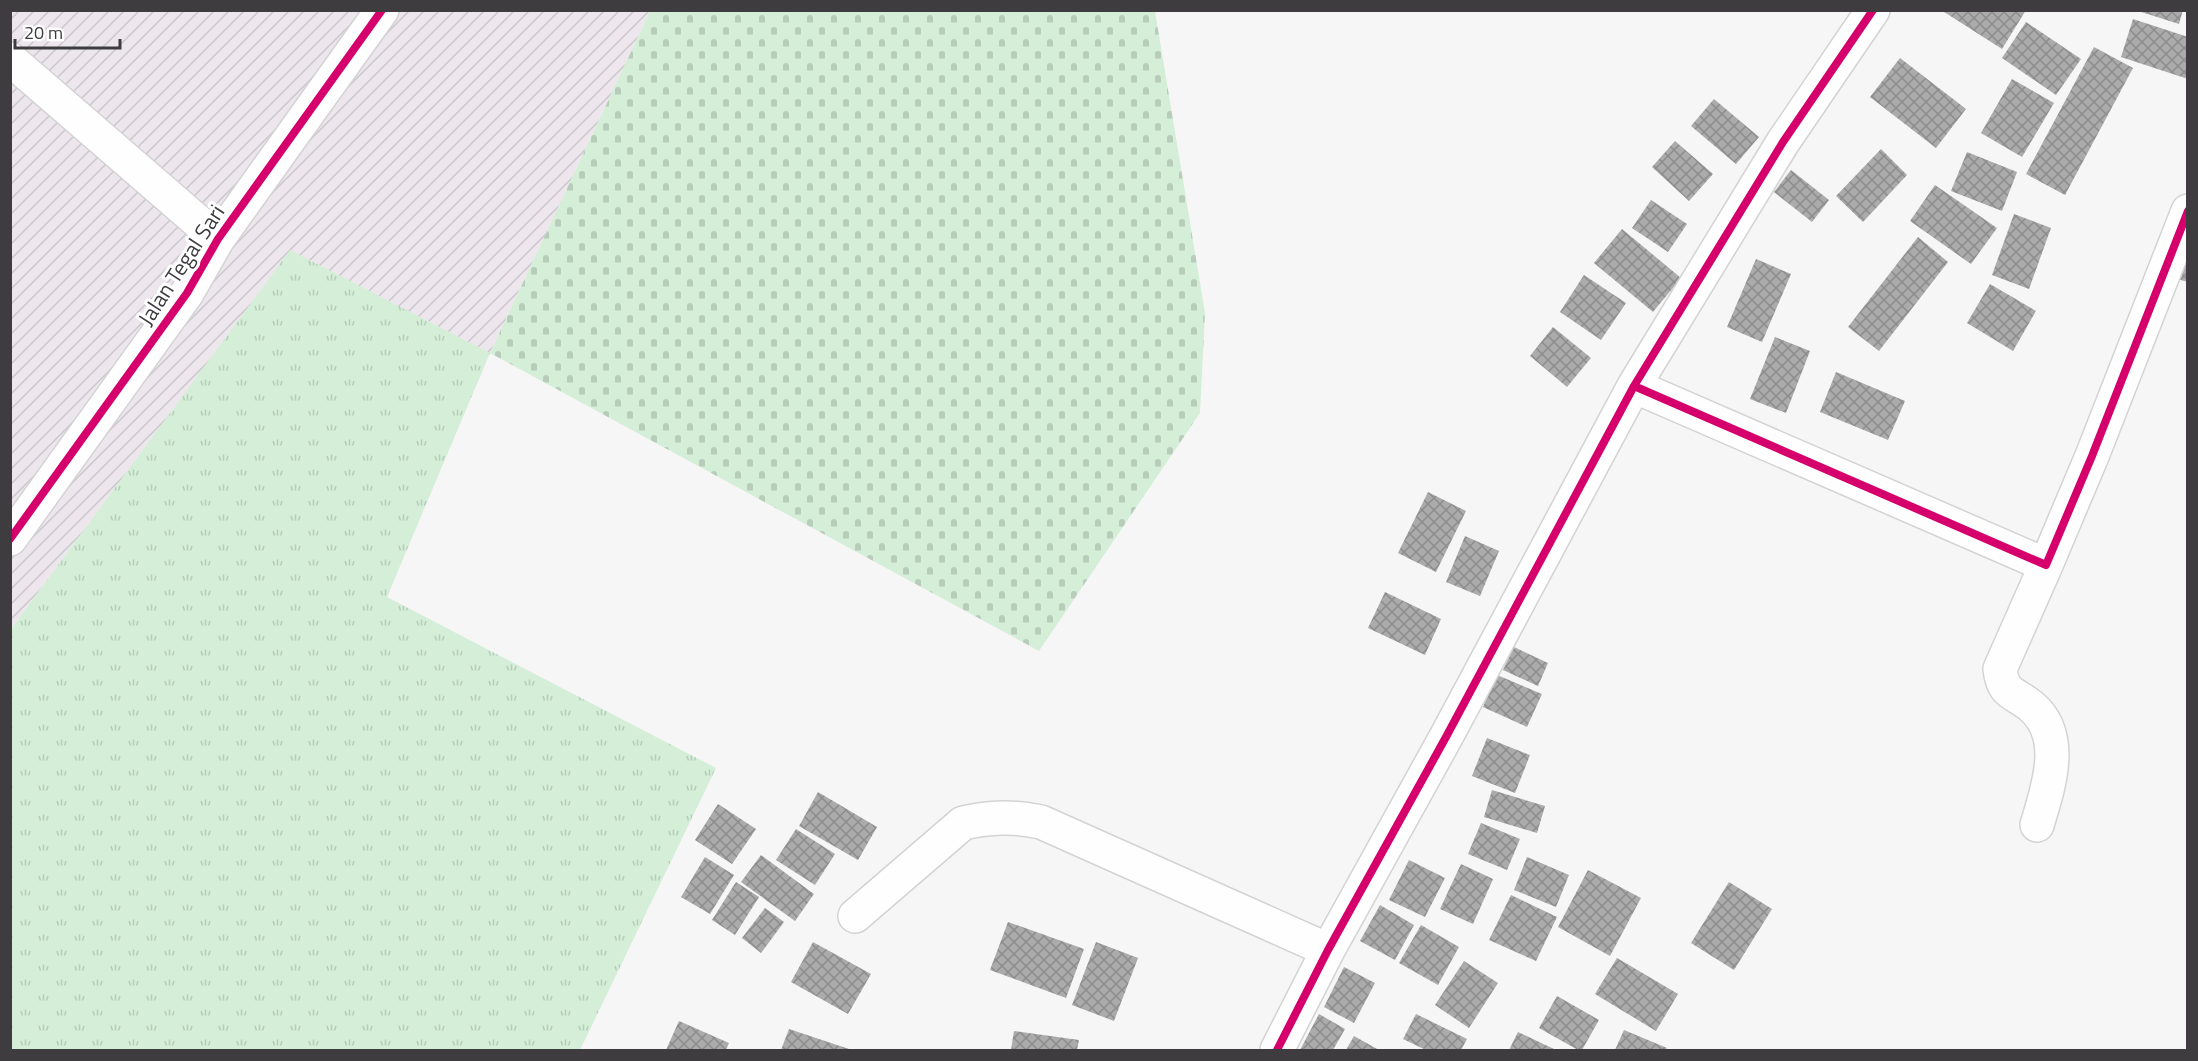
<svg xmlns="http://www.w3.org/2000/svg" width="2198" height="1061" font-family="'Titillium Web',sans-serif">
	<style>
		.industrial { fill: url(#industrial-furrows) }
		.grass { fill: url(#grass-tufts) }
		.cemetery { fill: url(#cemetery-stones) }
		.building { fill: url(#building-cross-hatch) }
		.lines { fill: none; stroke-linecap: round; stroke-linejoin: round }
		.minor-casing { stroke: #d4d3d4; stroke-width: 36 }
		.minor { stroke: #fefefe; stroke-width: 33 }
		.cycleway-casing { stroke: #fff; stroke-width: 11 }
		.cycleway { stroke: #d6006c; stroke-width: 8 }
		.labels { text-anchor: middle; stroke-width: 6; stroke-linejoin: round; paint-order: stroke }
		.street-label { font-size: 22px; fill: #3e3c3e; stroke: #fff }
	</style>
	<defs>
		<pattern id="industrial-furrows" width="10" height="10" patternUnits="userSpaceOnUse" patternTransform="scale(1.5)"><rect width="10" height="10" fill="#ede7ed"/><path d="M-1 1l2-2M0 10L10 0M9 11l2-2" fill="none" stroke="#ccc7cc"/></pattern>
		<pattern id="grass-tufts" width="24" height="20" patternUnits="userSpaceOnUse" patternTransform="scale(1.5)"><rect width="24" height="20" fill="#d4eed7"/><path d="M3 7l-1-3M5 7V3M7 7l1-3M15 17l-1-3M17 17v-4M19 17l1-3" fill="none" stroke="#b7cdba"/></pattern>
		<pattern id="cemetery-stones" width="16" height="16" patternUnits="userSpaceOnUse" patternTransform="scale(1.5)"><rect width="16" height="16" fill="#d4eed7"/><path d="M2 7V4a2 2 0 0 1 4 0v3zM10 15v-3a2 2 0 0 1 4 0v3z" fill="#b7cdba"/></pattern>
		<pattern id="building-cross-hatch" width="8" height="8" patternUnits="userSpaceOnUse" patternTransform="scale(1.5)"><rect width="8" height="8" fill="#ababab"/><path d="M0 0l8 8M0 8l8-8" fill="none" stroke="#8d8c8d"/></pattern>
	</defs>
	<rect width="100%" height="100%" fill="#f7f6f7"/>
	<path class="industrial" d="M11,11H650L490,353L290,251L11,629Z"/>
	<path class="grass" d="M290,250L490,353L387,597L716,768L580,1050H11V629Z"/>
	<path class="cemetery" d="M650,11H1155L1205,313L1200,413L1039,651L490,353Z"/>
	<path class="building" d="M1941,10H2026L2002,49Z
		M2135,10H2183L2179,24Z
		M2133,19L2188,37V79L2121,57Z
		M2026,22L2081,59L2056,95L2002,58Z
		M2094,47L2133,68L2065,195L2026,174Z
		M1900,58L1966,109L1936,148L1870,97Z
		M2012,79L2054,103L2022,157L1981,133Z
		M1714,99L1759,137L1736,164L1691,126Z
		M1675,141L1713,174L1689,201L1652,167Z
		M1881,149L1907,175L1863,222L1836,196Z
		M1967,152L2017,172L2002,211L1951,191Z
		M1791,170L1829,200L1812,222L1774,192Z
		M1935,185L1997,228L1971,264L1910,221Z
		M1651,200L1687,224L1668,252L1632,228Z
		M2014,214L2051,228L2029,289L1992,275Z
		M1622,229L1681,278L1653,312L1594,263Z
		M2188,233V282L2173,278Z
		M1918,237L1948,262L1879,351L1848,327Z
		M1756,259L1791,274L1762,342L1727,327Z
		M1584,275L1626,303L1601,340L1560,312Z
		M1990,284L2036,311L2013,351L1967,323Z
		M1553,327L1591,358L1567,387L1530,356Z
		M1775,337L1810,351L1786,413L1750,399Z
		M1836,372L1905,401L1888,440L1820,412Z
		M1428,492L1466,511L1436,572L1398,553Z
		M1465,536L1499,551L1480,596L1446,582Z
		M1385,592L1441,619L1425,655L1368,628Z
		M1514,647L1548,663L1538,686L1503,670Z
		M1497,675L1542,694L1527,727L1483,707Z
		M1487,738L1530,755L1515,793L1472,776Z
		M1492,790L1545,806L1537,833L1484,817Z
		M818,792L877,827L858,860L799,826Z
		M718,804L756,829L732,864L695,840Z
		M1481,823L1520,839L1507,870L1468,854Z
		M796,829L835,854L815,885L776,860Z
		M761,855L814,894L795,921L741,882Z
		M705,857L734,875L710,914L681,897Z
		M1527,857L1569,875L1556,907L1514,890Z
		M1409,860L1445,878L1425,917L1389,900Z
		M1461,864L1493,879L1473,924L1440,909Z
		M1588,870L1641,898L1610,956L1558,927Z
		M736,882L759,897L735,935L712,920Z
		M1729,882L1772,909L1734,970L1691,943Z
		M1511,895L1557,917L1536,961L1489,940Z
		M1380,905L1414,925L1395,960L1360,941Z
		M765,908L784,922L761,953L742,938Z
		M1008,922L1084,949L1066,998L990,970Z
		M1421,925L1459,947L1438,985L1399,963Z
		M813,942L871,974L848,1014L791,982Z
		M1096,942L1138,958L1114,1021L1072,1005Z
		M1617,958L1678,994L1656,1031L1595,994Z
		M1464,961L1498,983L1469,1028L1435,1005Z
		M1344,967L1375,983L1354,1023L1324,1007Z
		M1557,996L1599,1020L1582,1050H1578L1539,1028Z
		M1319,1014L1345,1029L1333,1050H1300Z
		M1416,1014L1467,1039L1461,1050H1426L1403,1039Z
		M679,1021L729,1043L726,1050H666Z
		M789,1029L852,1050H781Z
		M1624,1030L1667,1048L1665,1050H1615Z
		M1014,1031L1079,1040L1077,1050H1011Z
		M1518,1032L1556,1050H1509Z
		M1354,1036L1379,1050H1346Z"/>
	<g class="lines">
		<defs>
			<path id="minor" d="M10,59L218,239
				M1634,386L2046,565L2092,456L2188,211
				M10,539L187,293L218,239L382,10
				M2037,825C2048,788 2067,736 2031,706C2014,692 2003,695 2000,669L2046,565
				M855,916L963,823C990,817 1013,816 1041,822L1328,950
				M1277,1050L1328,950L1446,737L1634,386L1783,142L1873,10"/>
		</defs>
		<use href="#minor" class="minor-casing"/>
		<use href="#minor" class="minor"/>
		<defs>
			<path id="cycleway" d="M1634,386L2046,565L2092,456L2188,211
				M10,539L187,293L218,239L382,10
				M1277,1050L1328,950L1446,737L1634,386L1783,142L1873,10"/>
		</defs>
		<use href="#cycleway" class="cycleway-casing"/>
		<use href="#cycleway" class="cycleway"/>
	</g>
	<g class="labels">
		<g class="street-label">
			<text transform="translate(181 265) rotate(-57)" y="8">Jalan Tegal Sari</text>
		</g>
	</g>
	<rect width="2198" height="1061" fill="none" stroke="#3e3c3e" stroke-width="24"/>
	<path d="M15 39v9h105v-9" fill="none" stroke="#3e3c3e" stroke-width="3"/>
	<text x="24" y="39" font-size="18" fill="#3e3c3e" stroke="#ffffff" stroke-width="4.5" paint-order="stroke">20 m</text>
</svg>
